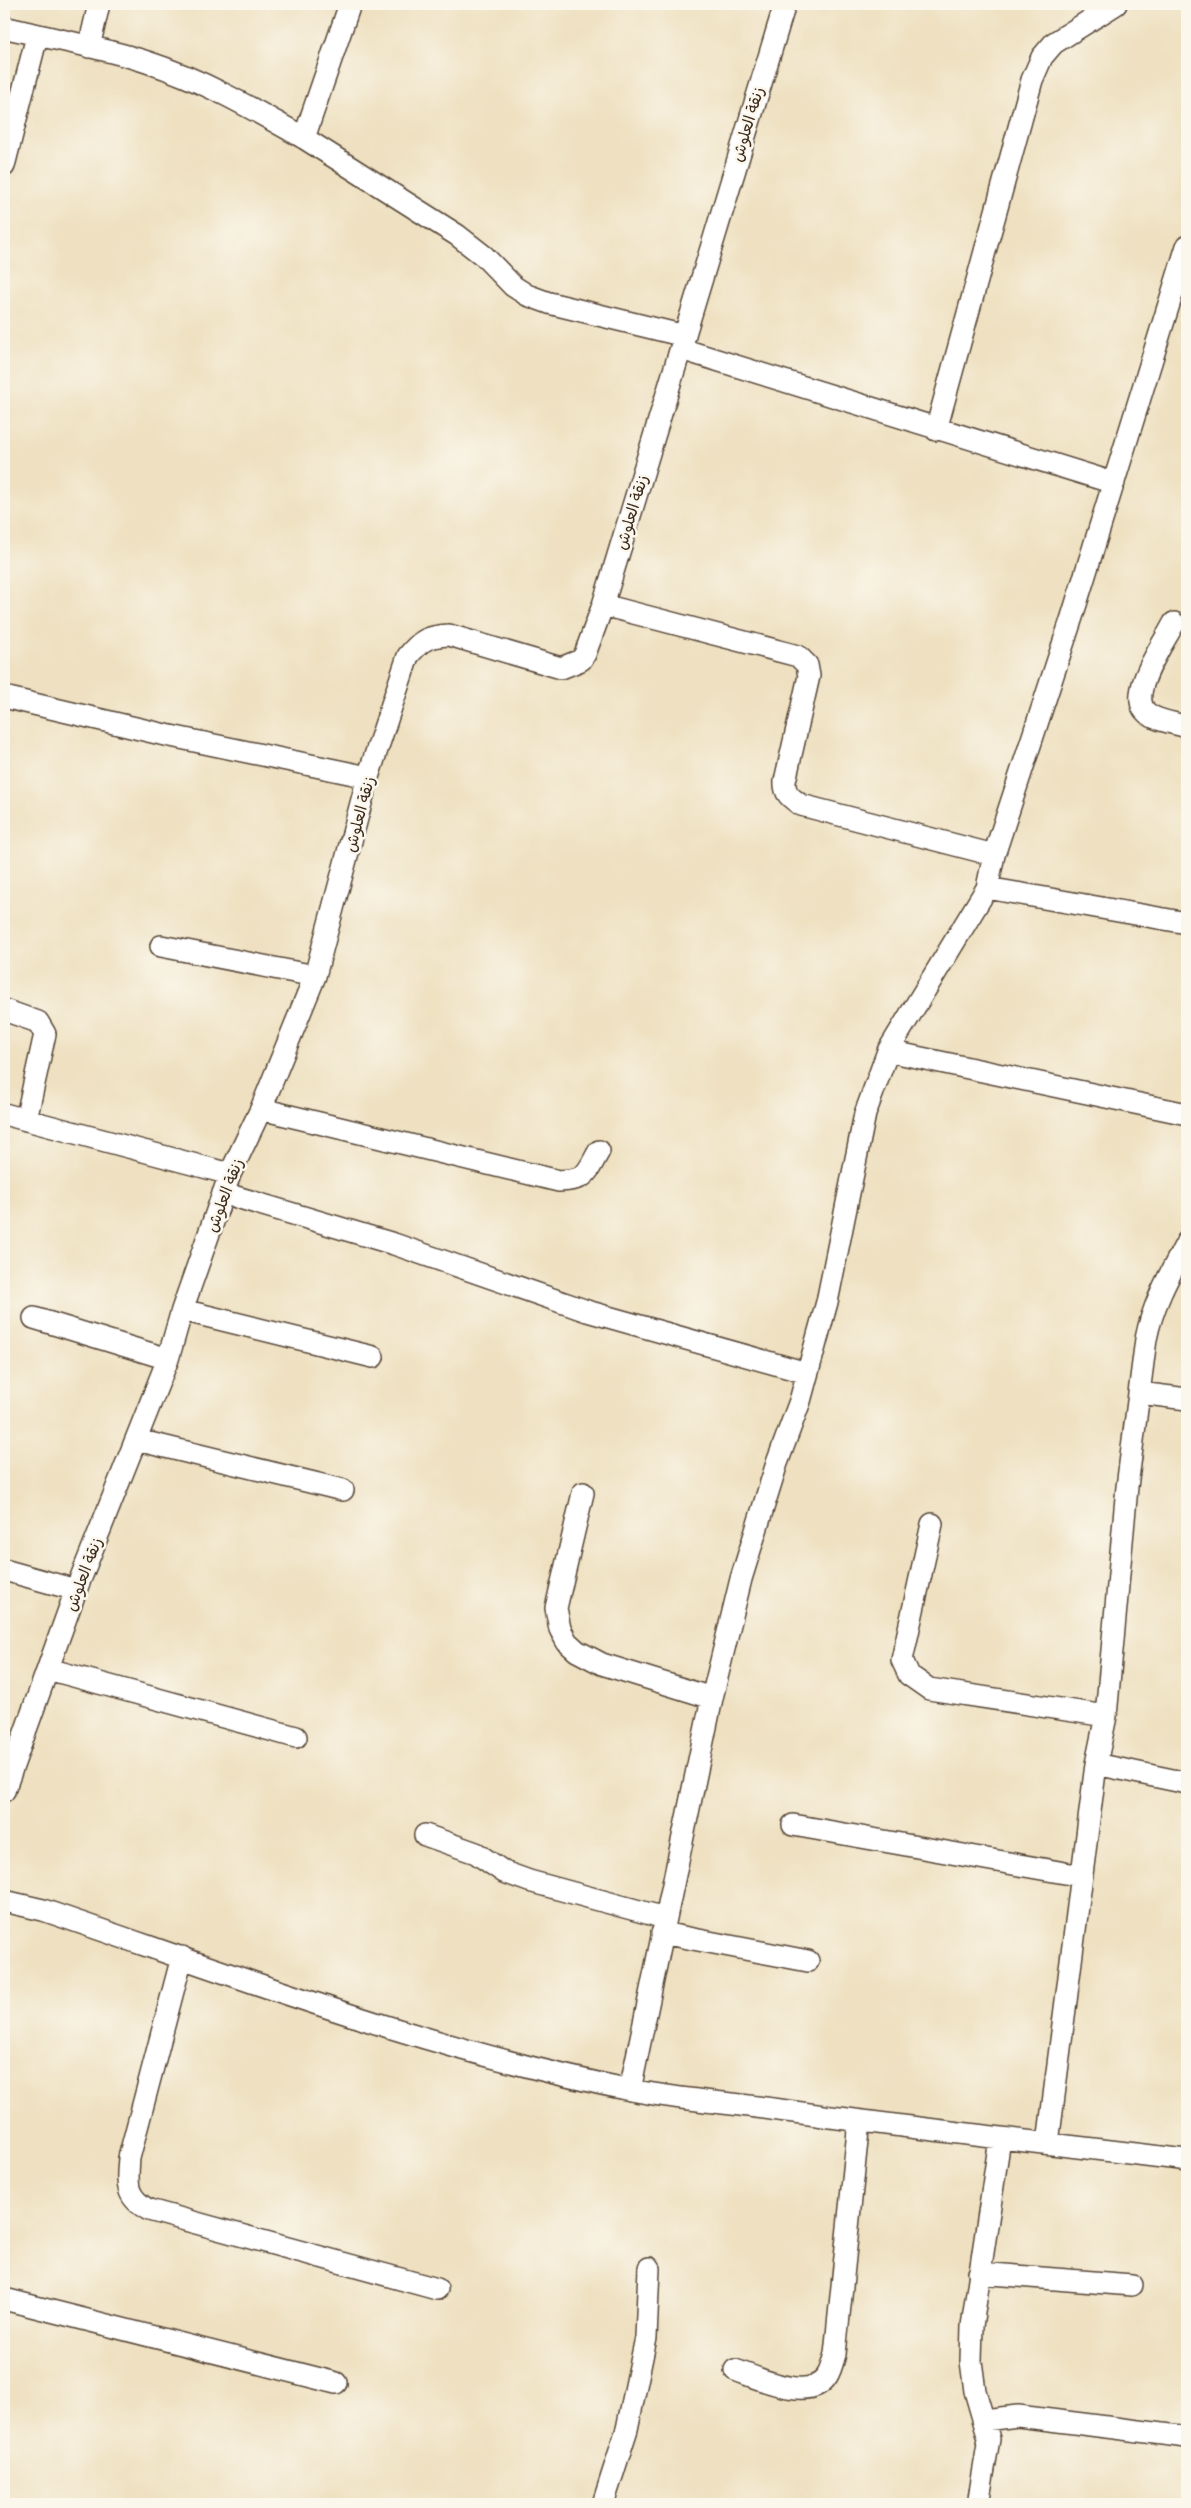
<svg xmlns="http://www.w3.org/2000/svg" width="1191" height="2508" font-family="Dekko,'Playpen Sans Arabic',sans-serif">
	<style>
		.lines { fill: none; stroke-linecap: round; stroke-linejoin: round }
		.street-casing { stroke: #564536; stroke-width: 24 }
		.street { stroke: #fff; stroke-width: 21 }
		.labels { text-anchor: middle; stroke-width: 5; stroke-linejoin: round; paint-order: stroke }
		.street-label { font-size: 16px; fill: #3b2a1e; stroke: #fbf7ec }
	</style>
	<rect width="100%" height="100%" fill="#fbf7ec"/>
	<filter id="ink" filterUnits="userSpaceOnUse"><feTurbulence type="fractalNoise" baseFrequency=".02" numOctaves="2"/><feDisplacementMap in="SourceGraphic" scale="10" xChannelSelector="R" yChannelSelector="G"/><feConvolveMatrix kernelMatrix="1 2 1 2 8 2 1 2 1" color-interpolation-filters="sRGB"/></filter>
	<filter id="wash" filterUnits="userSpaceOnUse"><feTurbulence type="fractalNoise" baseFrequency=".0096" numOctaves="4" result="noise"/><feDisplacementMap in="SourceGraphic" scale="20" xChannelSelector="R" yChannelSelector="G"/><feGaussianBlur stdDeviation="1.12" result="paint"/><feColorMatrix in="noise" values="0 0 0 0 0 0 0 0 0 0 0 0 0 0 0 0 0 1.4 0 .05"/><feComposite in="paint" operator="in"/></filter>
	<g filter="url(#wash)">
		<rect width="100%" height="100%" fill="#eee0c0"/>
	</g>
	<g filter="url(#ink)">
		<g class="lines">
			<defs>
				<path id="street" d="M4,27C51,39 101,47 147,62C203,80 253,109 304,138L350,4
					M89,47L99,4
					M304,138L457,235L484,256L513,286L527,295L549,303L685,336
					M4,166L37,36
					M681,349L1114,483
					M936,430L1032,80L1042,57L1054,43L1116,4
					M603,605L798,656L807,665L809,676L785,781C784,794 791,798 801,805L994,855
					M1174,623C1164,643 1126,695 1147,713C1156,721 1176,723 1187,727
					M4,697L161,734L368,777
					M987,888L1187,923
					M161,946L315,976
					M4,1010L38,1022L45,1034L26,1120
					M888,1051L1187,1114
					M261,1109L559,1181C587,1180 586,1174 599,1151
					M4,1114L230,1174
					M223,1193L394,1244L587,1311L807,1373
					M182,1310L373,1357
					M34,1318L168,1359
					M1139,1393L1187,1399
					M137,1440L343,1490
					M583,1493L556,1608L560,1629L567,1642L577,1651L602,1664L712,1698
					M932,1524L902,1660L909,1675L929,1689L1106,1716
					M4,1570L76,1590
					M48,1669L296,1737
					M1096,1764L1187,1783
					M4,1791L76,1590L168,1359L182,1310L230,1174L261,1109L315,976L368,777L408,656C421,640 428,636 449,635L561,668L581,660L585,654L603,605L785,4
					M793,1825L1082,1876
					M425,1835L476,1853L504,1872L529,1881L665,1918
					M4,1901L43,1910C237,1976 430,2050 631,2090C675,2099 720,2102 765,2108C906,2128 1046,2143 1187,2160
					M662,1933L808,1961
					M182,1957L129,2158C127,2184 125,2197 149,2210L437,2289
					M630,2090L712,1698L741,1579L777,1463L800,1401L827,1302L865,1114L888,1051L987,888L994,855L1072,617L1187,246
					M1048,2143L1096,1764L1106,1716L1127,1487L1146,1339C1153,1303 1170,1274 1187,1242
					M979,2273L1132,2285
					M4,2299L336,2383
					M735,2370C758,2378 810,2403 827,2376C831,2370 833,2361 835,2354L859,2121
					M984,2420L1018,2416L1187,2437
					M603,2504L627,2429L646,2338L649,2268
					M978,2504L989,2439L975,2391L971,2361L972,2326L1000,2139"/>
			</defs>
			<use href="#street" class="street-casing"/>
			<use href="#street" class="street"/>
		</g>
	</g>
	<g class="labels">
		<g class="street-label">
			<text transform="translate(747 124) rotate(-73)" y="6">زنقة العلوش</text>
			<text transform="translate(631 512) rotate(-73)" y="6">زنقة العلوش</text>
			<text transform="translate(359 814) rotate(-75)" y="6">زنقة العلوش</text>
			<text transform="translate(224 1195) rotate(-69)" y="6">زنقة العلوش</text>
			<text transform="translate(83 1574) rotate(-69)" y="6">زنقة العلوش</text>
		</g>
	</g>
	<rect width="1191" height="2508" fill="none" stroke="#fbf7ec" stroke-width="20"/>
</svg>
